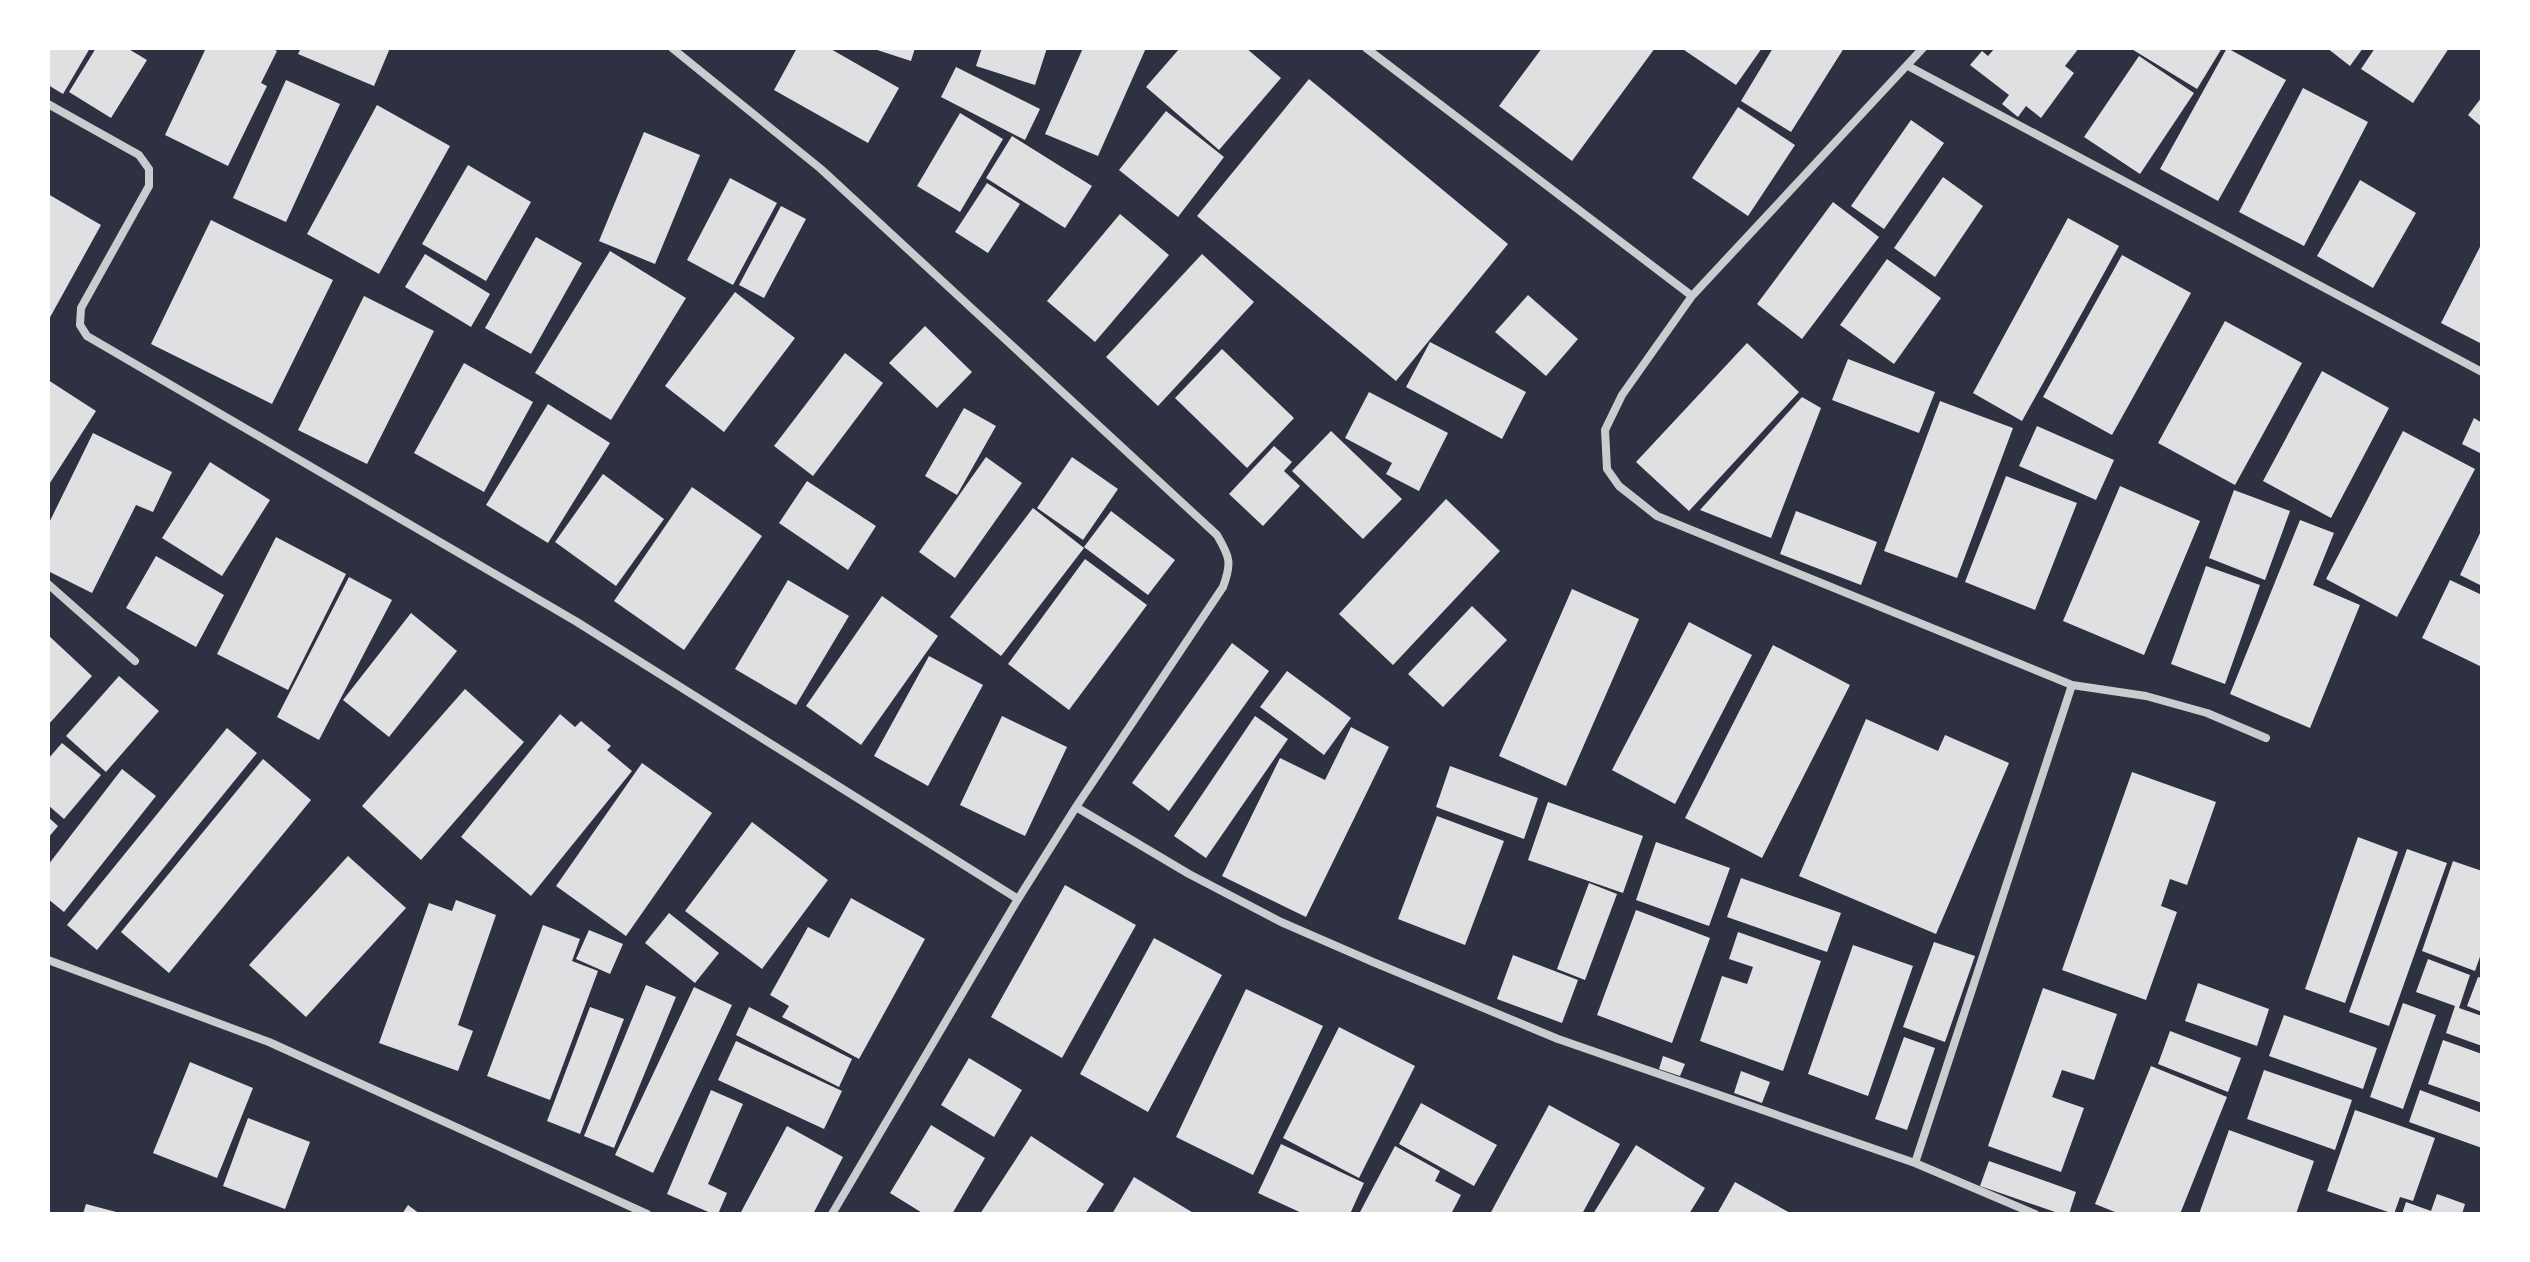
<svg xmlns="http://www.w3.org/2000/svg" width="2530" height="1262" font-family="'Open Sans',sans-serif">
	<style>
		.building { fill: #e0e0e3 }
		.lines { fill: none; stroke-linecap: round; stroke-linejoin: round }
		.minor { stroke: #caccd0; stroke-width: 8 }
	</style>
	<rect width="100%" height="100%" fill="#2d3142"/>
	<path class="building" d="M48,48H90L63,94L48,85Z
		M96,48H127L147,60L111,118L69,92Z
		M206,48H270L277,51L261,83L267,86L228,166L165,135Z
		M301,48H390L374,86L298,54Z
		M797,48H829L899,88L868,143L774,90Z
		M871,48H915L911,61Z
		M982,48H1047L1035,85L976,66Z
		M1083,48H1146L1098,156L1045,134Z
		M1180,48H1246L1281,78L1219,150L1146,87Z
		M1542,48H1655L1572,161L1499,106Z
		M1686,48H1762L1736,85L1684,50Z
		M1773,48H1844L1791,132L1741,101Z
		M1995,48H2079L2065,66L2074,73L2041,118L2026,106L2018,117L2002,104L2009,95L1970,65L1982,51L1988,56Z
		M2130,48H2222L2197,89Z
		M2227,48L2286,80L2218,201L2160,169Z
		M2327,48H2363L2350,66Z
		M2375,48H2449L2413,103L2361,69Z
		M2139,56L2194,93L2140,174L2084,137Z
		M956,67L1040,109L1025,140L941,97Z
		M1309,79L1508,244L1396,381L1197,216Z
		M286,80L340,104L286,222L233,198Z
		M2303,88L2368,122L2304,246L2239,212Z
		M2482,97V127L2468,115Z
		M377,105L450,146L379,274L307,234Z
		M1738,107L1795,145L1748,216L1692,178Z
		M1166,111L1224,157L1178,217L1119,170Z
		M960,113L1003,139L960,212L917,186Z
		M1911,120L1944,143L1884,229L1851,206Z
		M644,132L700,155L655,264L599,241Z
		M1012,136L1092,186L1065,228L986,178Z
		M468,165L531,202L486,281L422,244Z
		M1943,177L1983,206L1935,277L1894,248Z
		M730,178L777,203L733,285L687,260Z
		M2360,180L2416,213L2373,288L2317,256Z
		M987,183L1020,204L988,253L955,232Z
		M48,194L101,225L48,321Z
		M1833,202L1879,237L1802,339L1757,304Z
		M781,206L806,219L764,298L739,285Z
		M1120,214L1169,255L1095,342L1047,301Z
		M2068,218L2119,246L2022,421L1973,393Z
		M211,220L333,280L272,404L151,344Z
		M536,237L582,263L531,354L485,328Z
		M2482,243V344L2441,323Z
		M610,251L686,298L611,420L535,373Z
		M425,254L490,294L471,327L405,287Z
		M1202,254L1254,302L1158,406L1106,357Z
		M2122,255L2191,293L2112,435L2043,397Z
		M1887,259L1941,298L1894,364L1840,325Z
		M735,292L795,338L724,432L665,386Z
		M1528,295L1578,339L1546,376L1495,332Z
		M364,296L434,331L367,464L298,430Z
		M2225,321L2302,363L2235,485L2158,443Z
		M925,326L972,372L937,408L889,363Z
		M1430,342L1526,392L1502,439L1406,387Z
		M1747,343L1799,392L1689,511L1636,462Z
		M1222,349L1294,418L1247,468L1175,398Z
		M845,353L883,383L813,476L774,446Z
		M1848,359L1935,392L1919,433L1832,400Z
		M464,363L533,402L484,492L414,453Z
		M2322,371L2389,408L2331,518L2263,481Z
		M48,380L96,411L48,486Z
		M1369,392L1448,433L1419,491L1386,474L1392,463L1345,438Z
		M1802,397L1821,408L1771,538L1700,510Z
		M1940,401L2013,428L1957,578L1884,551Z
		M548,404L610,443L548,543L486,505Z
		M964,408L996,426L957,495L925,476Z
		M2474,418L2482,423V454L2462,444Z
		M2037,426L2114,460L2096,500L2019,466Z
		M1331,431L1402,499L1363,539L1292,471Z
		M2403,431L2475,469L2397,617L2326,579Z
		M93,433L172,472L153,512L136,505L92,593L48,571V525Z
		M1274,446L1292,462L1284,471L1300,486L1263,526L1229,494Z
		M986,457L1022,483L955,578L919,552Z
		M1072,457L1118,489L1083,540L1037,508Z
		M210,462L270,500L222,576L162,538Z
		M603,474L664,519L616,586L555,542Z
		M2006,476L2077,503L2035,610L1965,582Z
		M807,481L876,526L848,570L779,523Z
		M2120,486L2200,521L2144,655L2063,621Z
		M692,487L762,536L684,650L614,601Z
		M2234,490L2290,511L2265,580L2209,558Z
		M1446,499L1500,551L1393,665L1339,614Z
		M1033,508L1084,548L1001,656L950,617Z
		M1111,511L1175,560L1148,595L1084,547Z
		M1796,511L1877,542L1861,585L1780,554Z
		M2300,520L2334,533L2313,585L2360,605L2310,728L2230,694Z
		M2482,529V586L2460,575Z
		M276,537L346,574L288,690L217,654Z
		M156,556L224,595L196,647L126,608Z
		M1085,559L1147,605L1069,710L1008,664Z
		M2206,566L2260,585L2225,684L2171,664Z
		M349,577L392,600L319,740L277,717Z
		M788,580L849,616L796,705L735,669Z
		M2450,580L2482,595V667L2422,638Z
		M1572,589L1639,619L1566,786L1499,756Z
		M882,596L938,636L861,745L806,706Z
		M1472,606L1507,640L1443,707L1408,674Z
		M411,613L457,651L389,737L343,700Z
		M1689,622L1752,655L1675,804L1612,770Z
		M48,635L92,676L48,725Z
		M1232,643L1269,671L1169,811L1132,783Z
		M1773,645L1850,685L1762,858L1685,818Z
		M929,656L983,685L928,786L874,756Z
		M1287,671L1351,718L1324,755L1260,707Z
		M119,676L159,711L106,772L66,736Z
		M465,689L524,742L421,860L362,806Z
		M560,714L575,727L581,721L611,746L607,750L632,771L531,896L461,837Z
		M1002,716L1067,747L1025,836L960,805Z
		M1255,716L1288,739L1206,858L1174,836Z
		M1866,719L1938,751L1945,735L2009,763L1936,934L1799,876Z
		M1351,727L1389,747L1306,917L1222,876L1280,758L1325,780Z
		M227,728L257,753L97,950L67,925Z
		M62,743L101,775L64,819L48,805V759Z
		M263,759L311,800L169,973L121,932Z
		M642,763L712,813L626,936L556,886Z
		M1450,766L1538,798L1524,839L1436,807Z
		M122,769L156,796L64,912L48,899V865Z
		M2132,772L2216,802L2187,885L2170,879L2161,906L2177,912L2146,1000L2062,970Z
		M1548,802L1643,836L1623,893L1528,860Z
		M1437,816L1504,841L1465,945L1398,919Z
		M48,817L58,826L48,838Z
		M752,822L828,880L762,969L685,911Z
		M2358,837L2398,852L2345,1003L2305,989Z
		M1656,842L1730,868L1709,926L1636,900Z
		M2407,849L2447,863L2389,1026L2349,1012Z
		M348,856L406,908L306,1017L249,965Z
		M2453,861L2482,871V951L2475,971L2422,951Z
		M1741,878L1841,913L1827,952L1727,917Z
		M1589,883L1617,894L1585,980L1557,969Z
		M1065,885L1136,925L1062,1058L991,1017Z
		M851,898L925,939L859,1059L782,1017L789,1006L770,995L808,927L829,938Z
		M456,900L496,915L458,1025L473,1031L458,1071L379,1043L429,903L452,911Z
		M1636,910L1710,938L1672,1043L1597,1015Z
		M669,913L719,953L695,983L645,943Z
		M543,925L580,939L572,961L598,971L550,1100L487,1076Z
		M589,930L623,944L610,974L576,959Z
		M1738,932L1821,961L1783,1071L1700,1041L1722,976L1747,984L1753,967L1729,959Z
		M1154,938L1222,975L1148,1112L1080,1074Z
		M1934,942L1975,956L1945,1042L1903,1027Z
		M1853,945L1913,966L1868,1096L1808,1074Z
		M1513,955L1578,980L1562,1023L1497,999Z
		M2428,959L2470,975L2459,1008L2482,1016V1046L2446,1033L2455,1006L2416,992Z
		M2478,977L2482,978V1012L2467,1006Z
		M2198,983L2269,1009L2257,1046L2185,1021Z
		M646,985L676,997L614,1148L584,1136Z
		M694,987L732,1005L653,1173L615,1155Z
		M2043,988L2117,1014L2094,1080L2062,1070L2052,1097L2084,1108L2061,1172L1988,1146Z
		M1246,989L1323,1026L1253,1175L1176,1137Z
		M2403,1003L2436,1015L2403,1109L2370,1097Z
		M590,1007L624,1019L580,1134L547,1121Z
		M749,1007L852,1059L839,1087L736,1035Z
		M2284,1015L2377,1048L2363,1089L2269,1056Z
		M1339,1027L1415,1066L1359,1178L1283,1138Z
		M2170,1031L2241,1058L2228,1092L2158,1064Z
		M1904,1037L1935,1048L1907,1130L1875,1119Z
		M2443,1040L2482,1054V1103L2428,1084Z
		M736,1041L842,1091L824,1129L718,1080Z
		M1663,1056L1685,1064L1680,1076L1659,1069Z
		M969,1058L1022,1090L994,1137L941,1105Z
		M190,1062L253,1088L217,1178L153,1153Z
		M2151,1066L2227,1097L2180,1214H2120L2095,1204Z
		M2264,1070L2352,1100L2335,1150L2247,1119Z
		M1741,1071L1770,1082L1762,1103L1734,1093Z
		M711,1090L743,1104L708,1184L727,1193L718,1214H713L667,1194Z
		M2420,1090L2482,1113V1148L2409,1122Z
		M1421,1103L1497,1145L1474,1186L1399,1144Z
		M1549,1105L1620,1144L1582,1214H1490Z
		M2355,1110L2435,1138L2413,1201L2400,1197L2394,1214L2327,1191Z
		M248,1118L310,1142L285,1209L223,1186Z
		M931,1125L985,1158L952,1214H924L890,1193Z
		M787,1126L843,1157L813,1214H740Z
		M2229,1130L2314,1161L2296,1214H2199Z
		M1031,1136L1104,1184L1085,1214H980Z
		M1281,1144L1364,1183L1350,1214H1304L1258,1193Z
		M1636,1145L1705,1188L1689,1214H1593Z
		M1395,1146L1440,1171L1435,1181L1461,1195L1451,1214H1359Z
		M1989,1161L2076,1192L2069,1214H2061L1980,1186Z
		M1134,1177L1195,1214H1112Z
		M1735,1182L1792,1214H1717Z
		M2437,1194L2465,1204L2462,1214H2402L2406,1202L2431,1211Z
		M86,1204L120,1213V1214H83Z
		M408,1205L420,1214H402Z"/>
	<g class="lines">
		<path class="minor" d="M672,48L821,169L1217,535C1230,557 1232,563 1223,587L1076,807L1018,899L832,1214
			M1366,48L1692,296
			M1923,48L1692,296L1622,395L1605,430L1607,469L1619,486L1657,516L2072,685L2146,696L2207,713L2266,738
			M1908,66L2482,372
			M48,104L139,155L149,169V186L81,308L80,325L87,336L577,622L1018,899
			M48,584L135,661
			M1076,807L1189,874L1281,922L1373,962L1558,1039L1915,1163L2035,1214
			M48,960L269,1042L647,1214
			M1915,1163L2072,685"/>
	</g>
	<rect width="2530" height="1262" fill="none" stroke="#ffffff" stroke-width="100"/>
</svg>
